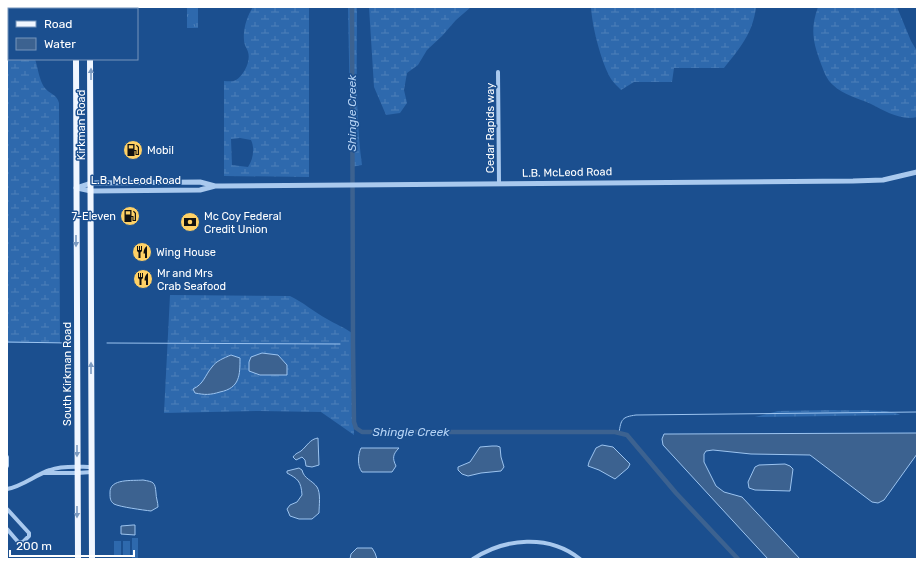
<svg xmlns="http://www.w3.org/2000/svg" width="924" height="566" font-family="Rubik,sans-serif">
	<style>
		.wetland { fill: url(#wetland-marsh); fill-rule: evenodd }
		.park { fill: url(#park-tufts) }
		.garden { fill: #2e69ad }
		.water { fill: #3c6290; stroke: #9cc4f0 }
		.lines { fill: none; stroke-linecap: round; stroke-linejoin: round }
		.stream { stroke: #9cc4f0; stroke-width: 1 }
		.canal { stroke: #3c6290; stroke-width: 4.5 }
		.minor { stroke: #a9c9ee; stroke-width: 4 }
		.tertiary { stroke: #a9c9ee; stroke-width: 5 }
		.primary { stroke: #f0f6ff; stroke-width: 6 }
		.oneway { fill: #7b9ac1 }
		.labels { text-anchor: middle; stroke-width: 3; stroke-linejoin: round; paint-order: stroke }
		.street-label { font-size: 11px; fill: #fff; stroke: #1b4f8f }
		.poi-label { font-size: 11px; fill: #fff; stroke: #1b4f8f; text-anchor: start }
		.water-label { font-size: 12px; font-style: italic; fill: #b5d3f5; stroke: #1b4f8f }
	</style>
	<defs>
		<pattern id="wetland-marsh" width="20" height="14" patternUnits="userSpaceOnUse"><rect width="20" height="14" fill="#2e69ad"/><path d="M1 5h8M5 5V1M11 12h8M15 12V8" fill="none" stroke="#4d80b9"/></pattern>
		<pattern id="park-tufts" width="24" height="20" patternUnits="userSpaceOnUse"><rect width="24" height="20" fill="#2e69ad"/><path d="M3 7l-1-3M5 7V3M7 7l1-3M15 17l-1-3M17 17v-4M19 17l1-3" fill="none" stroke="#4d80b9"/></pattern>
	</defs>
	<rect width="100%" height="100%" fill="#1b4f8f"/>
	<path class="wetland" d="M253,7H309V177L224,176V81C228,81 233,82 236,80C244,75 251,61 248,52C247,48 244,45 244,40C243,29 247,16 253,7ZM240,138L251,140C255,148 253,160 248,167L232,165L231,139Z
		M348,7H357C357,60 355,113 362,165L351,167Z
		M369,7H471L456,20L442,36L427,50L418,65L407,73L404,90L407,103L400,113L386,115L374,87Z
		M591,7H756C753,33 740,48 724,68H674L672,82H634L621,90C618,87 614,83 611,79C601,62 592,26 591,7Z
		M818,7H897L911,41L917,51V117C901,121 885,111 871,104C858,98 843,95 833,85C826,79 824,71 821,64C813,42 810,29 818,7Z
		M7,9L9,10V59H35C38,68 39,79 44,87C49,94 57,94 59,103L60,343H7Z
		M170,295L290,296C303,302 314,312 327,319C335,324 344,327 352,333L354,435L321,412L259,411L164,413Z
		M833,410C847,411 891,408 900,415L755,417L778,411Z"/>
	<path class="park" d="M187,7H198V28H187Z"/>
	<path class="garden" d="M189,9H196V24H189Z
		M132,538H138V558H132Z
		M114,541H121V556H114Z
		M123,541H130V556H123Z"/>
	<path class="water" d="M262,353L278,355L287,365V375H260L249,371V362L251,357Z
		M231,355L240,358C240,375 240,388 220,392C210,395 205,395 195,393L193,389C204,384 205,375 212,367C216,361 224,358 231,355Z
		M917,433V454L884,500L878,503L872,502L810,455L751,454L713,450L706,451L704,454V462L716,486L724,492L742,497L800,559H768L663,445L662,439L664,434H670Z
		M318,438L319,465L312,467L306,466L305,460L302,457L296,460L293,457C296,453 298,453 301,451C307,446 310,439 318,438Z
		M602,445L613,447L630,464L628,468L615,479L599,470L588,466L589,462L596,448Z
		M492,446H497L500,447L501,457L504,467L501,471L481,473L468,476L462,474L458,470V467L470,462L480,447Z
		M361,448H399C393,454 392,458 396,466L392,472H362C357,466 358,454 361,448Z
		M785,464L790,466L793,469L790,491L755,490L749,488L748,482L755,467L759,465Z
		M299,468L302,470C304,479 312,480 317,487C321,493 319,506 319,513L312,519H299L290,516L287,509L290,505L297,502L302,495C301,481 298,479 287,473V471Z
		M143,480C154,482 155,482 156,493C156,498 158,502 158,507L151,511C143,510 120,507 114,504C110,501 110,498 110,493C109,478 133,481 143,480Z
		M133,525H135V535L121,534V526Z
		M357,548H372L375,553L377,559H350L351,554Z"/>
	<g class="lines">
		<path class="stream" d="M7,342L67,343
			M107,343L340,344
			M619,433C621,419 622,417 636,415L917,412"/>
		<path class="canal" d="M352,7L353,344L354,422L356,428L362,432H615L627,435L676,493L738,559"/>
		<path class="minor" d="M498,72L499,183
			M7,457V466
			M44,473H77L92,472
			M7,489C23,486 35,475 50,470C63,465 79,467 92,467
			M7,509L29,533V536L23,542L19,543L7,529
			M473,559C505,538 549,534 580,559"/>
		<path class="tertiary" d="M76,188L91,183L200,182L215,186H222L853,181L883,180L917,172
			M77,188L91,191L200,190L215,186"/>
		<path class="primary" d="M76,7V9
			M83,7L85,9
			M90,7V9
			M76,59L78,559
			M90,59L92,559"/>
	</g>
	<defs><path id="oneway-solid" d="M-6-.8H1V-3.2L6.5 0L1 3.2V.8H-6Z"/></defs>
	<g class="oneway">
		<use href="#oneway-solid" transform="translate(91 74) rotate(-90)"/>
		<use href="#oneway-solid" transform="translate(76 241) rotate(90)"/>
		<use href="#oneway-solid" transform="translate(91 368) rotate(-90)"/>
		<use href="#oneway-solid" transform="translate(77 451) rotate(90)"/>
		<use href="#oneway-solid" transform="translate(77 512) rotate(90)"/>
	</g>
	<defs>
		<symbol id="fuel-disc" viewBox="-11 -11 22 22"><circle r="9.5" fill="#ffd166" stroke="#1b4f8f"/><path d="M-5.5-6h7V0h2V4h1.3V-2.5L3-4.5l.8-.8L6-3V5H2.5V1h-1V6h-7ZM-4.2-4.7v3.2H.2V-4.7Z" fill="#111"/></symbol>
		<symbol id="bank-disc" viewBox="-11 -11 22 22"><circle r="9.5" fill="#ffd166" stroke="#1b4f8f"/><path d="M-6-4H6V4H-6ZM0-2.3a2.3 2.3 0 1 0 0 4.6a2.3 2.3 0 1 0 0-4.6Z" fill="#111"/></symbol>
		<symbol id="restaurant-disc" viewBox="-11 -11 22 22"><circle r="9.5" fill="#ffd166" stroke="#1b4f8f"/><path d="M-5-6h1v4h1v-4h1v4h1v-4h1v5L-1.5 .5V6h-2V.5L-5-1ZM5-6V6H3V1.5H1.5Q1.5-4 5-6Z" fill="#111"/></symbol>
	</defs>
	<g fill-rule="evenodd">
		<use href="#fuel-disc" x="122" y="139" width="22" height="22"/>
		<use href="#fuel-disc" x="119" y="205" width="22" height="22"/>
		<use href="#bank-disc" x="179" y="211" width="22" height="22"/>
		<use href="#restaurant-disc" x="131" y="241" width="22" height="22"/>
		<use href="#restaurant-disc" x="132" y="268" width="22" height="22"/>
	</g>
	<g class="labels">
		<g class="street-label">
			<text transform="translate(81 125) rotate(-90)" y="4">Kirkman Road</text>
			<text transform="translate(490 128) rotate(-90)" y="4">Cedar Rapids way</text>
			<text transform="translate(567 172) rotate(-1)" y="4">L.B. McLeod Road</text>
			<text x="136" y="184">L.B. McLeod Road</text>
			<text transform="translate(67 374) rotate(-90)" y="4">South Kirkman Road</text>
		</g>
		<g class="poi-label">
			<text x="147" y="154">Mobil</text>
			<text x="116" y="220" text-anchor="end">7-Eleven</text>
			<text x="204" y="220">Mc Coy Federal<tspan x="204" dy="13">Credit Union</tspan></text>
			<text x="156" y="256">Wing House</text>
			<text x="157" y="277">Mr and Mrs<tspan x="157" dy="13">Crab Seafood</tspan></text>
		</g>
		<g class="water-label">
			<text transform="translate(352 113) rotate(-90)" y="4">Shingle Creek</text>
			<text x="411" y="436">Shingle Creek</text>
		</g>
	</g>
	<rect width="924" height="566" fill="none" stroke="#ffffff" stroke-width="16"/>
	<rect x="8" y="8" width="130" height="52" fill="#1b4f8f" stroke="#7695bc"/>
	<rect x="16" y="21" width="20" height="6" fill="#f0f6ff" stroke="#7695bc"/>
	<text x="44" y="28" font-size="12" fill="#ffffff">Road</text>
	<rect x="16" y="38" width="20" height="12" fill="#3c6290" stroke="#7695bc"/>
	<text x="44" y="48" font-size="12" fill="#ffffff">Water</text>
	<path d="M10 550v6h124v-6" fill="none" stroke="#ffffff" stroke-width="2"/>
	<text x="16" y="550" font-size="12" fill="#ffffff" stroke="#1b4f8f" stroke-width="3" paint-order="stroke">200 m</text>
</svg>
